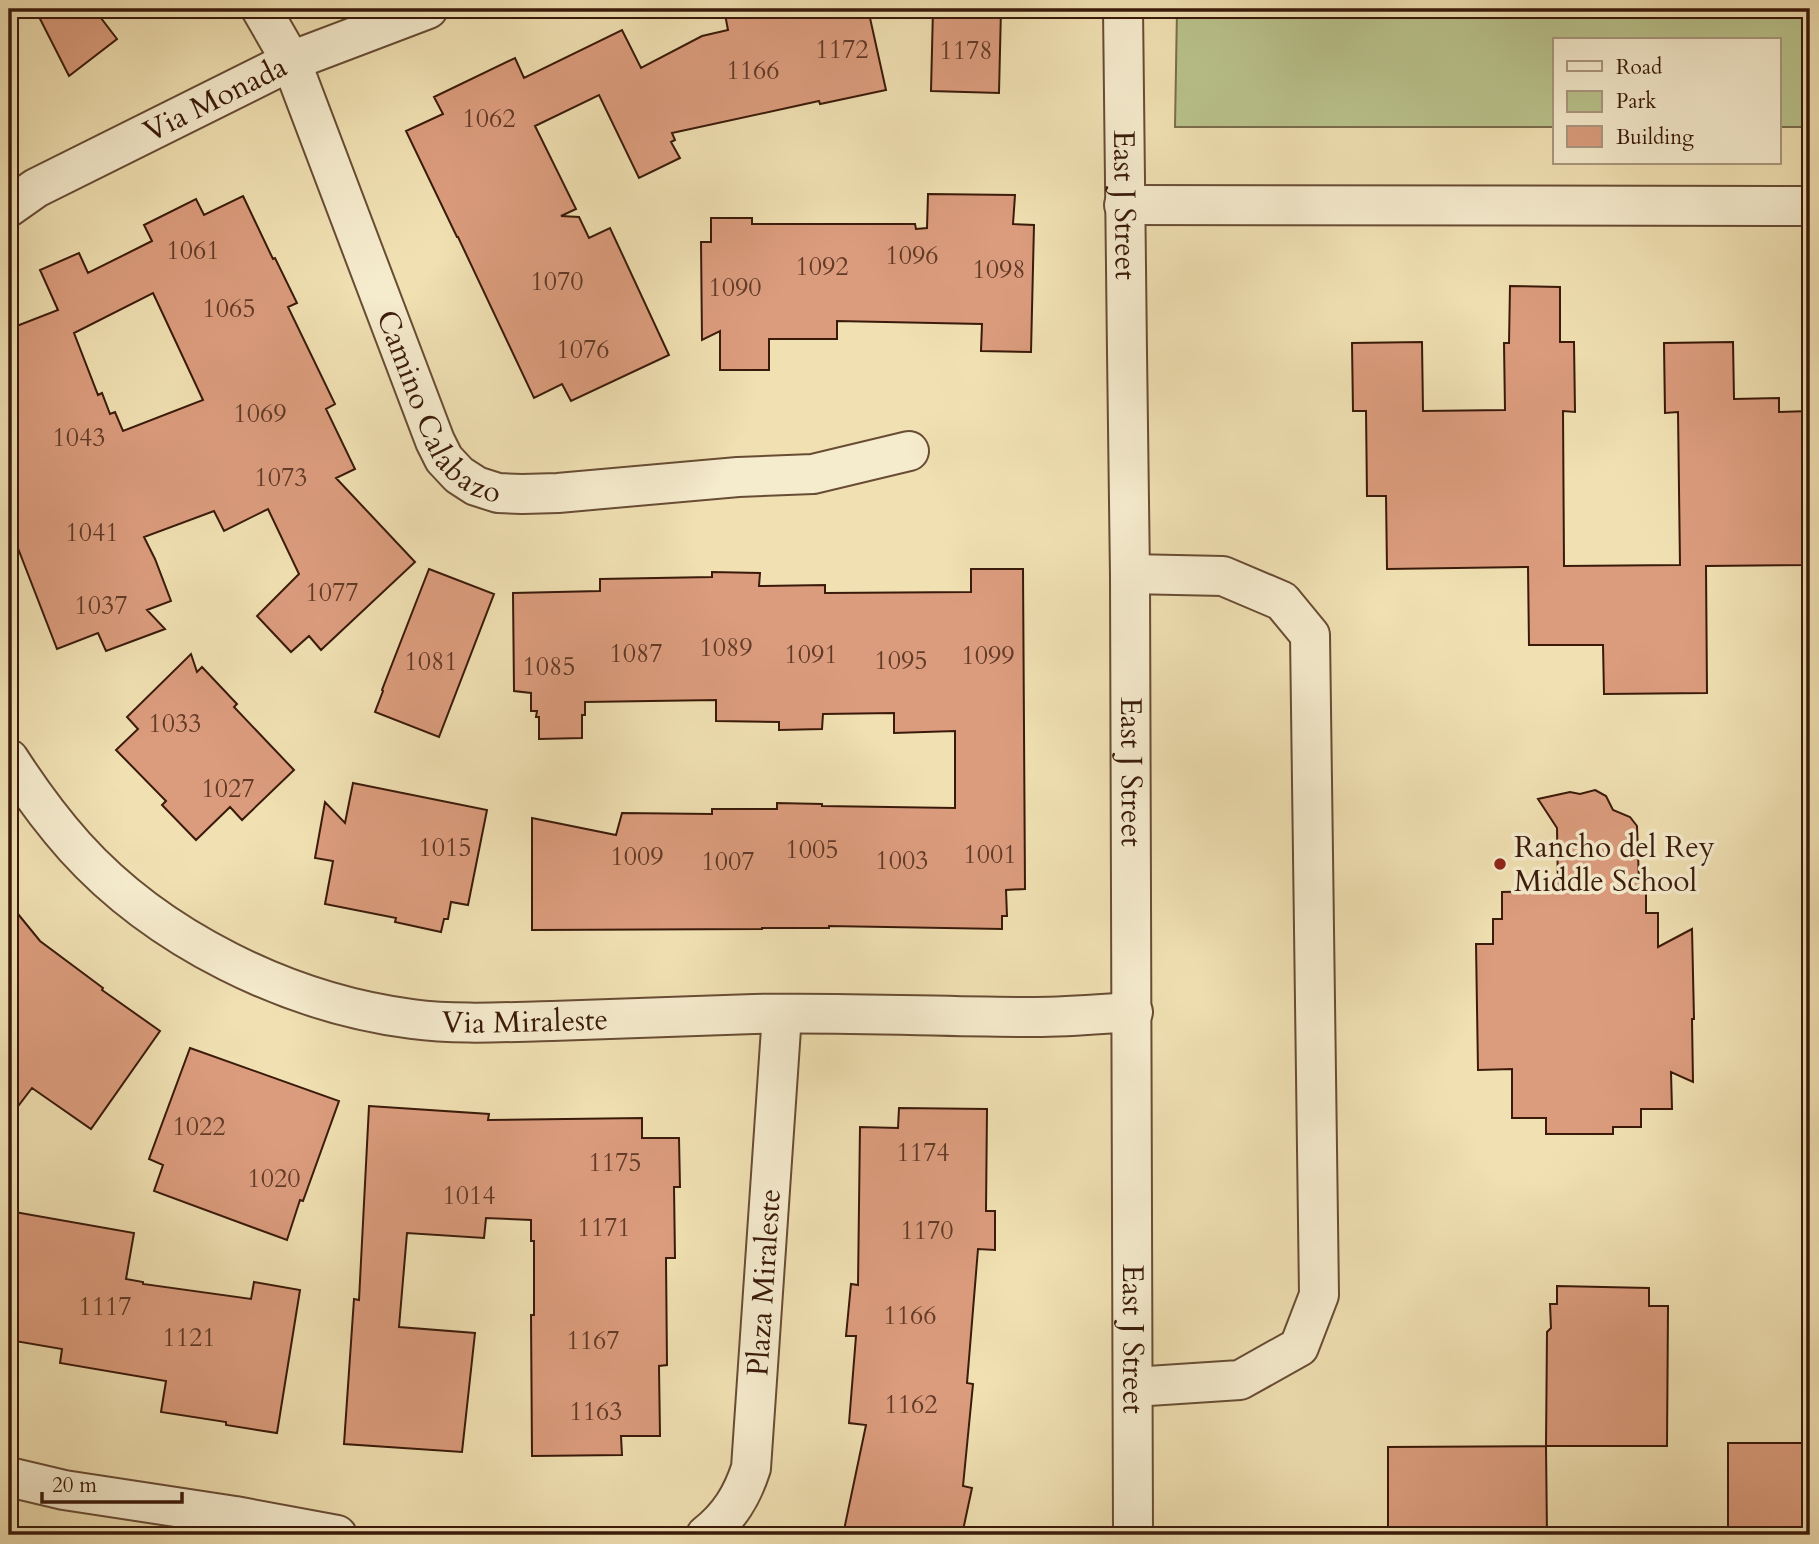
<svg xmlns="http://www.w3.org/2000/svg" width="1819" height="1544" font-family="Cardo,serif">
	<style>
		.green { fill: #b9c28c; stroke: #7a6e4b; stroke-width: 2 }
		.building { fill: #db9c7d; stroke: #3a1a0a; stroke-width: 2; fill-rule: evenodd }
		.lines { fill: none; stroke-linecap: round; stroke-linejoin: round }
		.minor-casing { stroke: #684c34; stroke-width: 42 }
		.minor { stroke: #f5ebcd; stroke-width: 38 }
		.poi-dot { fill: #8f2418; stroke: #f5ebcd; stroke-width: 2.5 }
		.labels { text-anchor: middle; stroke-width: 7; stroke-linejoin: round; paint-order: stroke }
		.number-label { font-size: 26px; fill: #623a27 }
		.street-label { font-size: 30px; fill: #3a1a0a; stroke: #f5ebcd }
		.poi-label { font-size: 30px; fill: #3a1a0a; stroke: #f5ebcd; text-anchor: start }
	</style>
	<rect width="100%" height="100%" fill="#f0e0b2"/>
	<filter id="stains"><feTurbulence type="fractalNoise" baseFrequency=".00286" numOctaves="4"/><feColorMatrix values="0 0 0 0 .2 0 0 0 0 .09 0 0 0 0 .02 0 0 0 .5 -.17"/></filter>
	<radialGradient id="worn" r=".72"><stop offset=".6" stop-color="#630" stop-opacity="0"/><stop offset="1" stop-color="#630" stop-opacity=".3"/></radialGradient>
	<path class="green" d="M1177,9H1810V127H1779V40H1555V127H1175Z"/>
	<path class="building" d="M35,9H94L117,39L69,76Z
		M724,9H868L886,90L820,104L819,101L672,133L675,140L671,142L680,158L639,178L599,95L535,126L576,209L561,216L579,217L589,238L610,228L669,355L571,401L562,384L534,398L458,237H457L406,131L443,114L434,97L515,58L524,78L622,30L641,68L702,36L728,30Z
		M933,9H1001L999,93L931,91Z
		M928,194L1015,195L1013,224L1034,225L1031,352L981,351L982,324L837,321V339H769V370H720V331L702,340L701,242H711V218H752V224H915L916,229L927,228Z
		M243,196L273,259L275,258L297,303L288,307L335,404L326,409L355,469L336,478L415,562L321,650L309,636L291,652L257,616L299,574L268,509L224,531L214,511L144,537L155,559L171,601L147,610L165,629L106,651L98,633L57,649L9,525V329L58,310L40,270L79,253L88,273L152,241L144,225L196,199L204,215ZM153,293L203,400L123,431L115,412L110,414L102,393L98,395L74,333Z
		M1510,286L1560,287V342H1574L1575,412L1563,411L1564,566L1680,565L1678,412L1665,413L1664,343L1733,342L1734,399L1779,398V412L1810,411V565L1706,566L1707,693L1604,694L1603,645H1529L1528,567L1387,569L1386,496H1367L1366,411H1353L1352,343L1422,342L1423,411L1505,410L1504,343H1509Z
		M429,569L494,594L439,737L375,712L383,691L382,690Z
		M971,569H1023L1025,889L1006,890L1007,916H1002V929L829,926V928H762V929L532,930V818L616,835L622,813L712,814V809H777V803L822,804V806L955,808V731L894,733V713L823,714L822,729L779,730V722L716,721V700L585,702V715H582V738L539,739V717H536L537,711H531V693L514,691L513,593L600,591V579L712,577V572L760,573L759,586L825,585V593L971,592Z
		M191,654L197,672L202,667L237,704L234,707L294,770L242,820L230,807L196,840L162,805L166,801L116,750L138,729L127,717Z
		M353,783L487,810L468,905L451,902L448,919H444L441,932L395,922L396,918L325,904L333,861L315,858L325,802L345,823Z
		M1595,790L1606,796L1613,810L1630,817L1637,826L1639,881H1646V913H1658V947L1692,929L1694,1019H1692L1693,1082L1671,1072L1672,1109H1641V1127H1613V1134H1546V1118H1512V1069L1478,1070L1476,944H1493V919H1502V892L1558,891L1557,828L1538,799L1570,792L1580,794Z
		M9,903L40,941L103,988L102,990L160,1031L91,1129L32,1088L9,1118Z
		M190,1048L339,1101L303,1201L300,1200L287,1240L154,1191L163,1165L149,1159Z
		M369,1106L489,1114L488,1120L642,1118V1138H679L680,1187H674L675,1258H666L667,1365L659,1366L660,1436H621L622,1455L532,1456L531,1315H534V1241H531V1220L486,1218L484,1238L407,1233L399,1327L475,1333L462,1452L344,1444L354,1299L359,1300Z
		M899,1108L987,1109L986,1211H995V1250L978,1249L967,1383L973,1384L963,1486L972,1488L962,1535H867L844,1530L866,1425L849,1423L856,1336H846L851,1284L858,1285L860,1127L898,1128Z
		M9,1211L134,1233L126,1279L143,1282V1284L251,1299L254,1282L300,1290L277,1433L226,1425V1422L161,1412L166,1381L60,1363L62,1349L9,1340Z
		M1557,1286L1649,1288V1306H1668L1667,1446H1546L1547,1332L1551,1328L1550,1304H1557Z
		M1728,1443H1810V1535H1728Z
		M1546,1446L1547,1535H1388V1447Z"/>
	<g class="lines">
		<defs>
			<g id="minor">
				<path id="s1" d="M261,9L291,61L435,441L444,459L459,475L476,486L498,493L522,494L558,493L738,477L813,474L909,451"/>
				<path id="s2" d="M1123,9C1124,198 1128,387 1130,576C1133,896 1133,1216 1133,1535"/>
				<path d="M1124,205L1810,206"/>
				<path id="s3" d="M9,207L36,188L291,61L428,9"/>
				<path d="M1130,574L1223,576L1282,601L1310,635L1319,1295L1299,1347L1240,1380L1133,1387"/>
				<path id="s4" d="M9,759C29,790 50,819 75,847C158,939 288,1003 412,1019C458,1025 505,1022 552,1021C619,1019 687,1016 754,1014C848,1012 942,1017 1035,1017C1068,1017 1101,1014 1133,1012"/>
				<path d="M9,1477L64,1490L235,1516L337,1535"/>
				<path id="s5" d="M706,1535C729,1517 742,1496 751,1468L782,1014"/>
			</g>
		</defs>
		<use href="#minor" class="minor-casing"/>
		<use href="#minor" class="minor"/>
	</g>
	<circle class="poi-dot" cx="1500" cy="864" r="7"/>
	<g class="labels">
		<g class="number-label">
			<text x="842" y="58">1172</text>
			<text x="966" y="59">1178</text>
			<text x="753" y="79">1166</text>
			<text x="489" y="127">1062</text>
			<text x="193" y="259">1061</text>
			<text x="912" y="264">1096</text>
			<text x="822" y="275">1092</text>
			<text x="999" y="278">1098</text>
			<text x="557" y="290">1070</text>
			<text x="735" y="296">1090</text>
			<text x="229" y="317">1065</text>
			<text x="583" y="358">1076</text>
			<text x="260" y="422">1069</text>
			<text x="79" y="446">1043</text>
			<text x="281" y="486">1073</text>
			<text x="92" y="541">1041</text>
			<text x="332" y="601">1077</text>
			<text x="101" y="614">1037</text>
			<text x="726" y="656">1089</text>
			<text x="636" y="662">1087</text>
			<text x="811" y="663">1091</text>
			<text x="988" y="664">1099</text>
			<text x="901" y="669">1095</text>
			<text x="431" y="670">1081</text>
			<text x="549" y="675">1085</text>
			<text x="175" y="732">1033</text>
			<text x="228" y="797">1027</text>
			<text x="445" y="856">1015</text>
			<text x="812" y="858">1005</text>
			<text x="990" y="863">1001</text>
			<text x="637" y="865">1009</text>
			<text x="902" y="869">1003</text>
			<text x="728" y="870">1007</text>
			<text x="199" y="1135">1022</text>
			<text x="923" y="1161">1174</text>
			<text x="615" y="1171">1175</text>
			<text x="274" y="1187">1020</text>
			<text x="469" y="1204">1014</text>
			<text x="604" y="1236">1171</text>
			<text x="927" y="1239">1170</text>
			<text x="105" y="1315">1117</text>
			<text x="910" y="1324">1166</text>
			<text x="189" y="1346">1121</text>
			<text x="593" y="1349">1167</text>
			<text x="911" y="1413">1162</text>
			<text x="596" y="1420">1163</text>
		</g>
		<g class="street-label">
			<text dy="10" stroke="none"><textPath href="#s3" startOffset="233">Via Monada</textPath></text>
			<text dy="10" stroke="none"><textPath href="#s2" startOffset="196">East J Street</textPath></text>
			<text dy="10" stroke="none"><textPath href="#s1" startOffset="441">Camino Calabazo</textPath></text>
			<text dy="10" stroke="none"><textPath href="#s2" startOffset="763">East J Street</textPath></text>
			<text dy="10" stroke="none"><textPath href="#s4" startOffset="609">Via Miraleste</textPath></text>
			<text dy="10" stroke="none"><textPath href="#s5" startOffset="268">Plaza Miraleste</textPath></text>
			<text dy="10" stroke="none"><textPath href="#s2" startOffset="1330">East J Street</textPath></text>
		</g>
		<g class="poi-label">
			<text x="1514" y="857">Rancho del Rey<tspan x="1514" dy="34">Middle School</tspan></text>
		</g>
	</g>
	<rect width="1819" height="1544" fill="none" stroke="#f0e0b2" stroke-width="35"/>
	<rect x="10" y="10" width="1798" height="1523" fill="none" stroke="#3a1a0a" stroke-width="3.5"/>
	<rect x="18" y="18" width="1784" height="1509" fill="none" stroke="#3a1a0a" stroke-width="2"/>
	<rect x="1553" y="38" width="228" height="126" fill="#f5ebcd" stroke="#aa977f" stroke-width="2"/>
	<rect x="1567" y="61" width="35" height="10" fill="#f5ebcd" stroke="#aa977f" stroke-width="2"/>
	<text x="1616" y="74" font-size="21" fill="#3a1a0a">Road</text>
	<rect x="1567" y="91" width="35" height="21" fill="#b9c28c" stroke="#aa977f" stroke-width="2"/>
	<text x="1616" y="108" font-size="21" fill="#3a1a0a">Park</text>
	<rect x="1567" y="126" width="35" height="21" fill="#db9c7d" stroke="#aa977f" stroke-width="2"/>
	<text x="1616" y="144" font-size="21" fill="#3a1a0a">Building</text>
	<path d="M42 1492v10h140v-10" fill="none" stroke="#3a1a0a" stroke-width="3.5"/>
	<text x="52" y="1492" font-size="21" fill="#3a1a0a" stroke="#f5ebcd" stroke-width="5" paint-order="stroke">20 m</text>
	<rect width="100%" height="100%" filter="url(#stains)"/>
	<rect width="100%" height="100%" fill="url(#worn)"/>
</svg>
